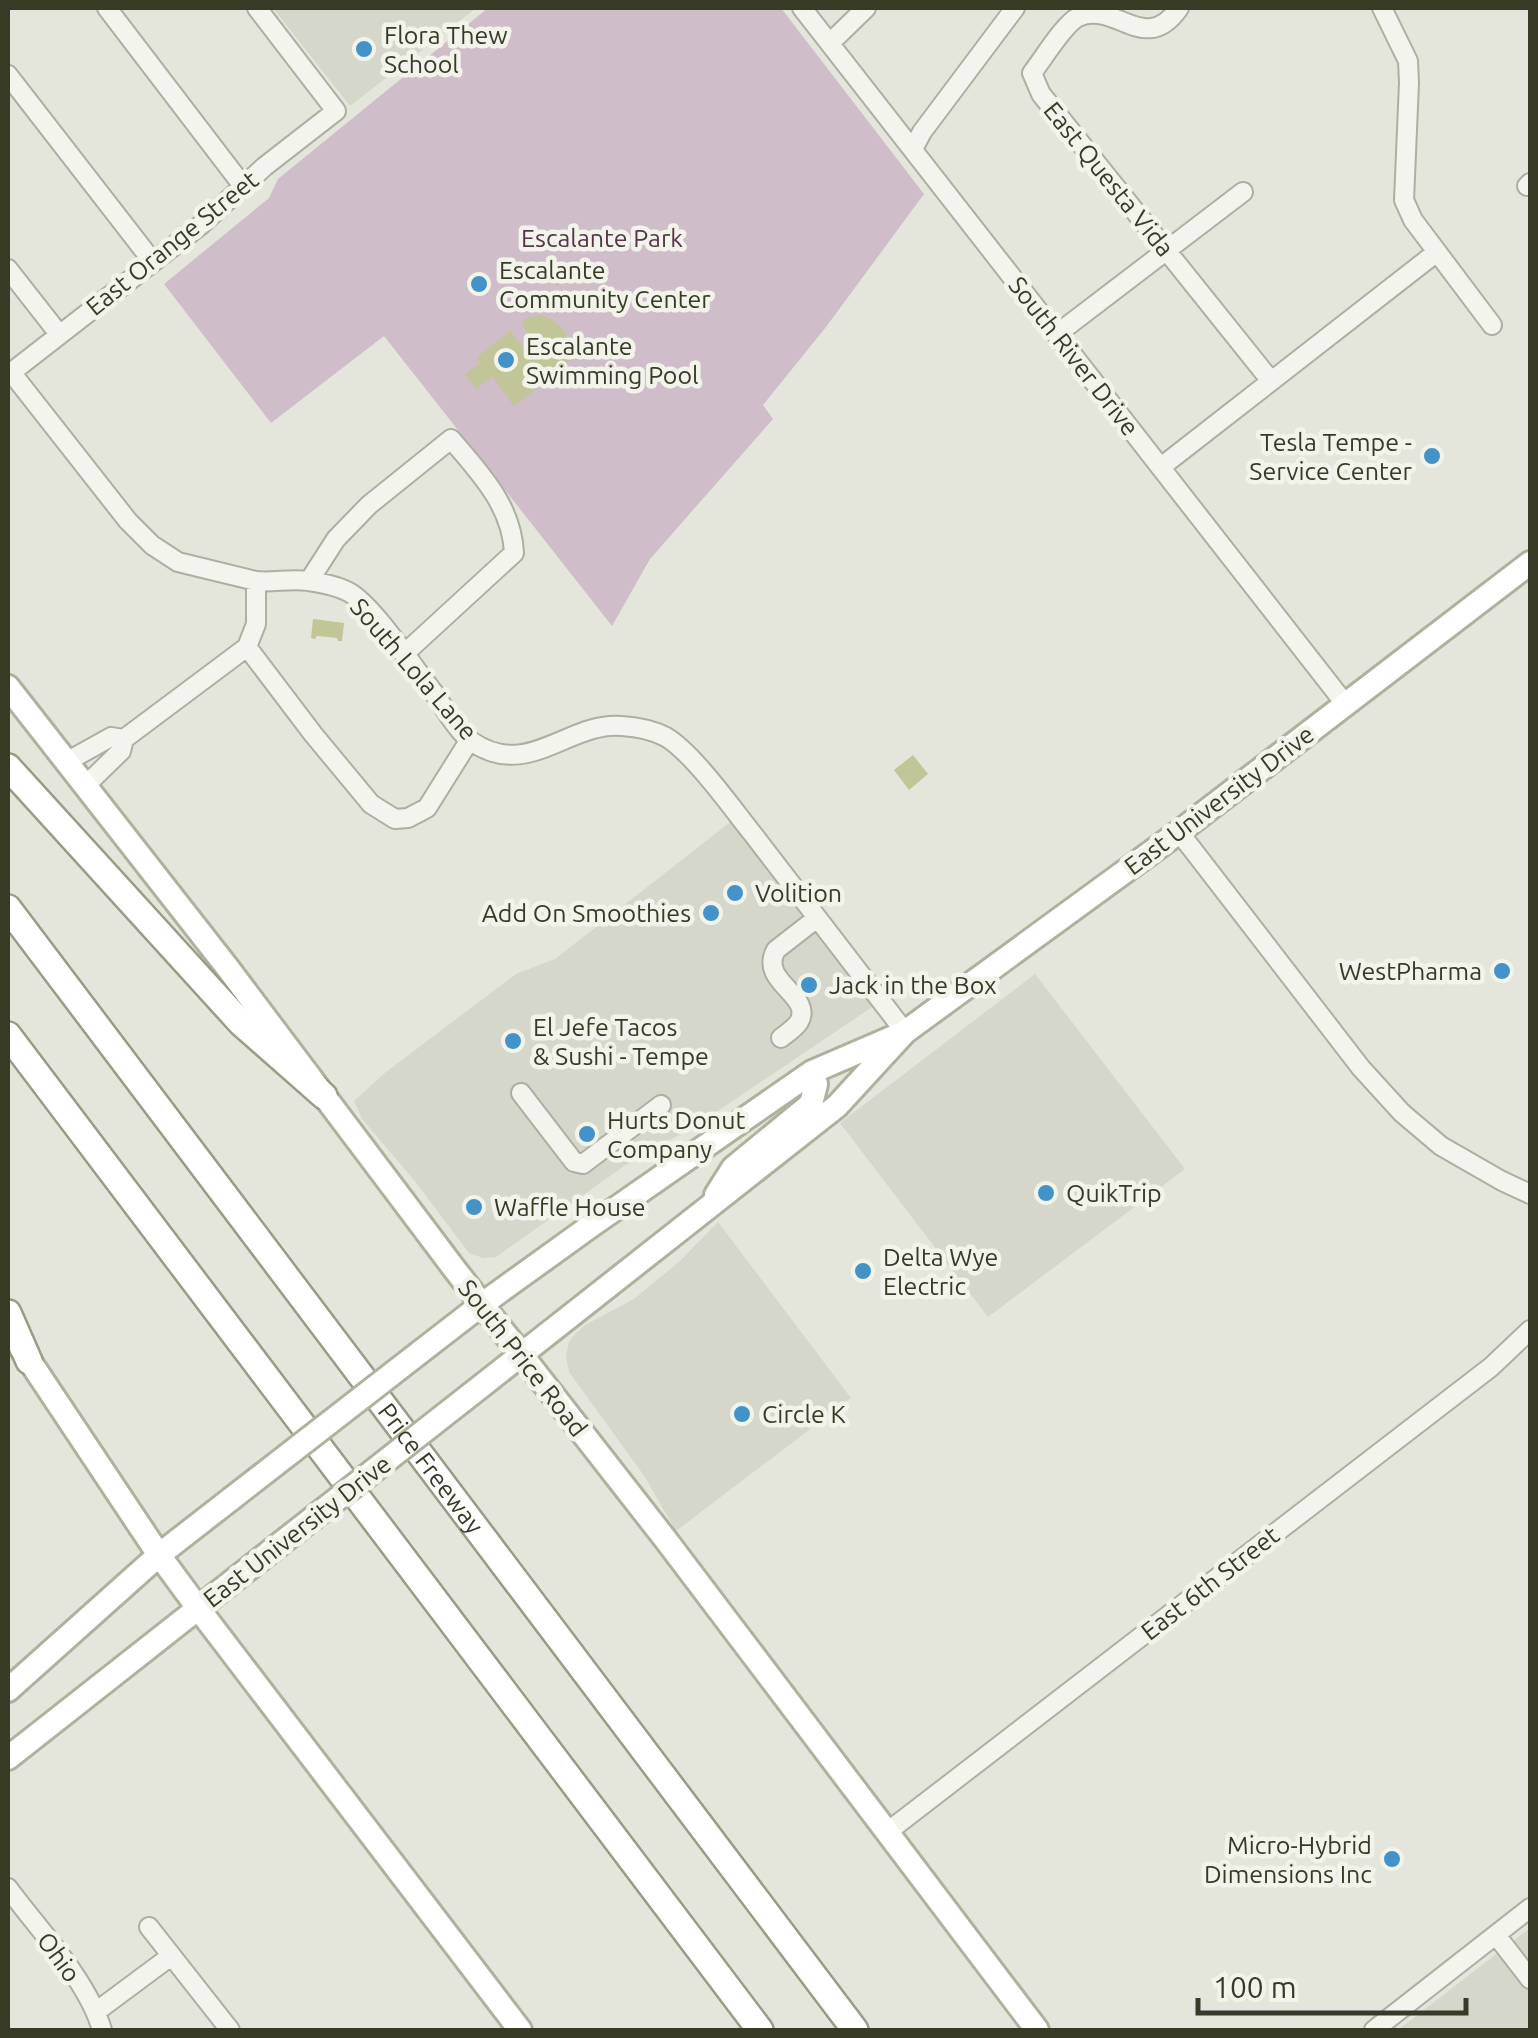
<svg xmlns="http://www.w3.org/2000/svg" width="1538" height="2038" font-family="Ubuntu,sans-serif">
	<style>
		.built { fill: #d4d7ca }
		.green { fill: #cfbdca }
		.water { fill: #c2c597 }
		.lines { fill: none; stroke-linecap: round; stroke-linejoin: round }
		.minor-casing { stroke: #adafa2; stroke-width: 22 }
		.major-casing { stroke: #aeb19c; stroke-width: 28 }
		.highway-casing { stroke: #989c84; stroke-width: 30 }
		.minor { stroke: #f3f4ee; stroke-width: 18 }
		.major { stroke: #fff; stroke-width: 22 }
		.highway { stroke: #fff; stroke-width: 25 }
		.major-bridge-casing { stroke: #aeb19c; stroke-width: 28; stroke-linecap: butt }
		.major-bridge { stroke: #fff; stroke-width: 22 }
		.poi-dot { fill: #4393c9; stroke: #f2f4eb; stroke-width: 4 }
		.labels { text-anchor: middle; stroke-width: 9; stroke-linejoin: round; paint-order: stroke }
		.poi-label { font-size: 25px; fill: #373b26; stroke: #f2f4eb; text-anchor: start }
		.street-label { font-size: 25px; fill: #373b26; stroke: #f2f4eb }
		.park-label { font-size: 25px; fill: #56344a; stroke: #f2f4eb }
	</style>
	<rect width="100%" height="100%" fill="#e4e6dc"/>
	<path class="built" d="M273,8H476L350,106Z
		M738,816L881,1001L700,1123L624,1166L496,1257L483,1258L469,1253L414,1180L362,1119L354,1101L386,1072L516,974L555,959Z
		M1035,974L1185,1169L988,1317L840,1123Z
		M718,1222L851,1398L676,1531L645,1477L569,1372L566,1356L569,1342L576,1333L585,1325L634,1299L680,1261Z
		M1530,1928V2030H1398Z"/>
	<path class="green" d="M488,8H781L924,194L826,327L763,405L773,419L650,559L612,626L384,336L271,423L164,284L269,198L278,179Z"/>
	<path class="water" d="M542,315C564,324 568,336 578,357L544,374L548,380L514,406L492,377L476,389L465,374L480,363L477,357L510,331L526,351L533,345L521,322L527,318Z
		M313,619L344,623L342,641H338L337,638L317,636L315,639L311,638Z
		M913,755L928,774L909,790L894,770Z"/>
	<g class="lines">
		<defs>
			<path id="minor" d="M107,8L243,186
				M802,8L1346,705
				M1179,8C1145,57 1116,0 1078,17C1064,24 1043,59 1032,73L1041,94L1271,381
				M1382,8L1408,61L1409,83L1404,200L1413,220L1492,325
				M830,43L866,8
				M8,75L153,262
				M913,149L922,132L1015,8
				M1527,186L1530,183
				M8,269L59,334
				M1057,334L1243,192
				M11,372L128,521L152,545L178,562L256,581V624L247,647L313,734L371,804L395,819L408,818L427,808L469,741
				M8,375L202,224L264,167L336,111L257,8
				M1161,467L1437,252
				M256,581C274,583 290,578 308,581C322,583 340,586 352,594C378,612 413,667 434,693C443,706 458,732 471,741C527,781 569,721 622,726C637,727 653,730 666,737C693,753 732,808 752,833C803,899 854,965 905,1032
				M309,581L336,539L369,505L451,439C480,473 512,506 514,553L404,654
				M124,739L247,647
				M66,762L111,737L124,739L121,751L85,786
				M1179,832L1361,1068L1402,1113L1441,1146L1502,1181L1530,1194
				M781,1038C786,1034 795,1028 799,1022C814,995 758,982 776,950L817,918
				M521,1093L574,1162L583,1164L661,1105
				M886,1833L1491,1367L1530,1330
				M8,1888C39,1930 88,1981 102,2030
				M149,1927L230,2030
				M1496,1935L1530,1979
				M97,2011L171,1956
				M1374,2030L1530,1908"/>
			<path id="major" d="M8,687L227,967L456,1271L666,1540L1037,2030
				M716,1195L733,1168L811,1104L816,1084L812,1072
				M21,1348L159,1555L198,1608L520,2030
				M419,1353L481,1305L592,1225L812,1072L898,1035
				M484,1384L837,1106L905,1032L1179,832L1530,563
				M8,1690L159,1555L231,1499
				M8,1758L271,1551"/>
			<g id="highway">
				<path d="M8,767L241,1023L324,1096"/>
				<path id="s1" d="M8,908L855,2030"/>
				<path d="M8,1035L760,2030"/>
				<path d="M8,1313L29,1361"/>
			</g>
		</defs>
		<use href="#minor" class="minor-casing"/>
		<use href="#major" class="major-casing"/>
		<use href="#highway" class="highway-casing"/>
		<use href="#minor" class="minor"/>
		<use href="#major" class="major"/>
		<use href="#highway" class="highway"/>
		<defs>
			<path id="major-bridge" d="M231,1499L419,1353
				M271,1551L484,1384"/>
		</defs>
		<use href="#major-bridge" class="major-bridge-casing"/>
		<use href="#major-bridge" class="major-bridge"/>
	</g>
	<g class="poi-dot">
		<circle cx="364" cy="49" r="10"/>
		<circle cx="479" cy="284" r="10"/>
		<circle cx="506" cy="360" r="10"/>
		<circle cx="1432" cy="456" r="10"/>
		<circle cx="735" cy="893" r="10"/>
		<circle cx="711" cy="913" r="10"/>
		<circle cx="1502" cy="971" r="10"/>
		<circle cx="809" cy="985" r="10"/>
		<circle cx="513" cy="1041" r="10"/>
		<circle cx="587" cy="1134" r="10"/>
		<circle cx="1046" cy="1193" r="10"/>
		<circle cx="474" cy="1207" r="10"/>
		<circle cx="863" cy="1271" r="10"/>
		<circle cx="742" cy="1414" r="10"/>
		<circle cx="1392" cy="1859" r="10"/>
	</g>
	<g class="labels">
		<g class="poi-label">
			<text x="384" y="44">Flora Thew<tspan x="384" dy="29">School</tspan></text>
			<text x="499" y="279">Escalante<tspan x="499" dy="29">Community Center</tspan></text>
			<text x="526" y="355">Escalante<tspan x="526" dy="29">Swimming Pool</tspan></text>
			<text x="1412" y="451" text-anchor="end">Tesla Tempe -<tspan x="1412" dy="29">Service Center</tspan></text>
			<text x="755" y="902">Volition</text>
			<text x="691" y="922" text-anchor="end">Add On Smoothies</text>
			<text x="1482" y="980" text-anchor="end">WestPharma</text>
			<text x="829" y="994">Jack in the Box</text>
			<text x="533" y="1036">El Jefe Tacos<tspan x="533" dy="29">&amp; Sushi - Tempe</tspan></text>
			<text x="607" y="1129">Hurts Donut<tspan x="607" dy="29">Company</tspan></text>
			<text x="1066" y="1202">QuikTrip</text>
			<text x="494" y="1216">Waffle House</text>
			<text x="883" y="1266">Delta Wye<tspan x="883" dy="29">Electric</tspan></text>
			<text x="762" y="1423">Circle K</text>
			<text x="1372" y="1854" text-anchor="end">Micro-Hybrid<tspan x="1372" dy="29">Dimensions Inc</tspan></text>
		</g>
		<g class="street-label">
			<text transform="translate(1109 179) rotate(51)" y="9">East Questa Vida</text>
			<text transform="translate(172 243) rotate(-39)" y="9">East Orange Street</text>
			<text transform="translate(1074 356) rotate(52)" y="9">South River Drive</text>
			<text transform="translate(414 669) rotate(49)" y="9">South Lola Lane</text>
			<text transform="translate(1219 800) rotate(-37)" y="9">East University Drive</text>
			<text transform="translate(523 1358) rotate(52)" y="9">South Price Road</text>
			<text dy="9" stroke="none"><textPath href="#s1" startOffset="702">Price Freeway</textPath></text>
			<text transform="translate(297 1531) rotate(-38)" y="9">East University Drive</text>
			<text transform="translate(1210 1583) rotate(-38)" y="9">East 6th Street</text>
			<text transform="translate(59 1957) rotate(54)" y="9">Ohio</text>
		</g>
		<g class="park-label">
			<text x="602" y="247">Escalante Park</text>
		</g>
	</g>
	<rect width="1538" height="2038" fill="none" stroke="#373b26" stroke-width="20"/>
	<path d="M1198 1998v15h268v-15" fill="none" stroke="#373b26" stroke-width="5"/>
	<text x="1213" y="1998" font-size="30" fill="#373b26" stroke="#f2f4eb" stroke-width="8" paint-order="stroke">100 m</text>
</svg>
